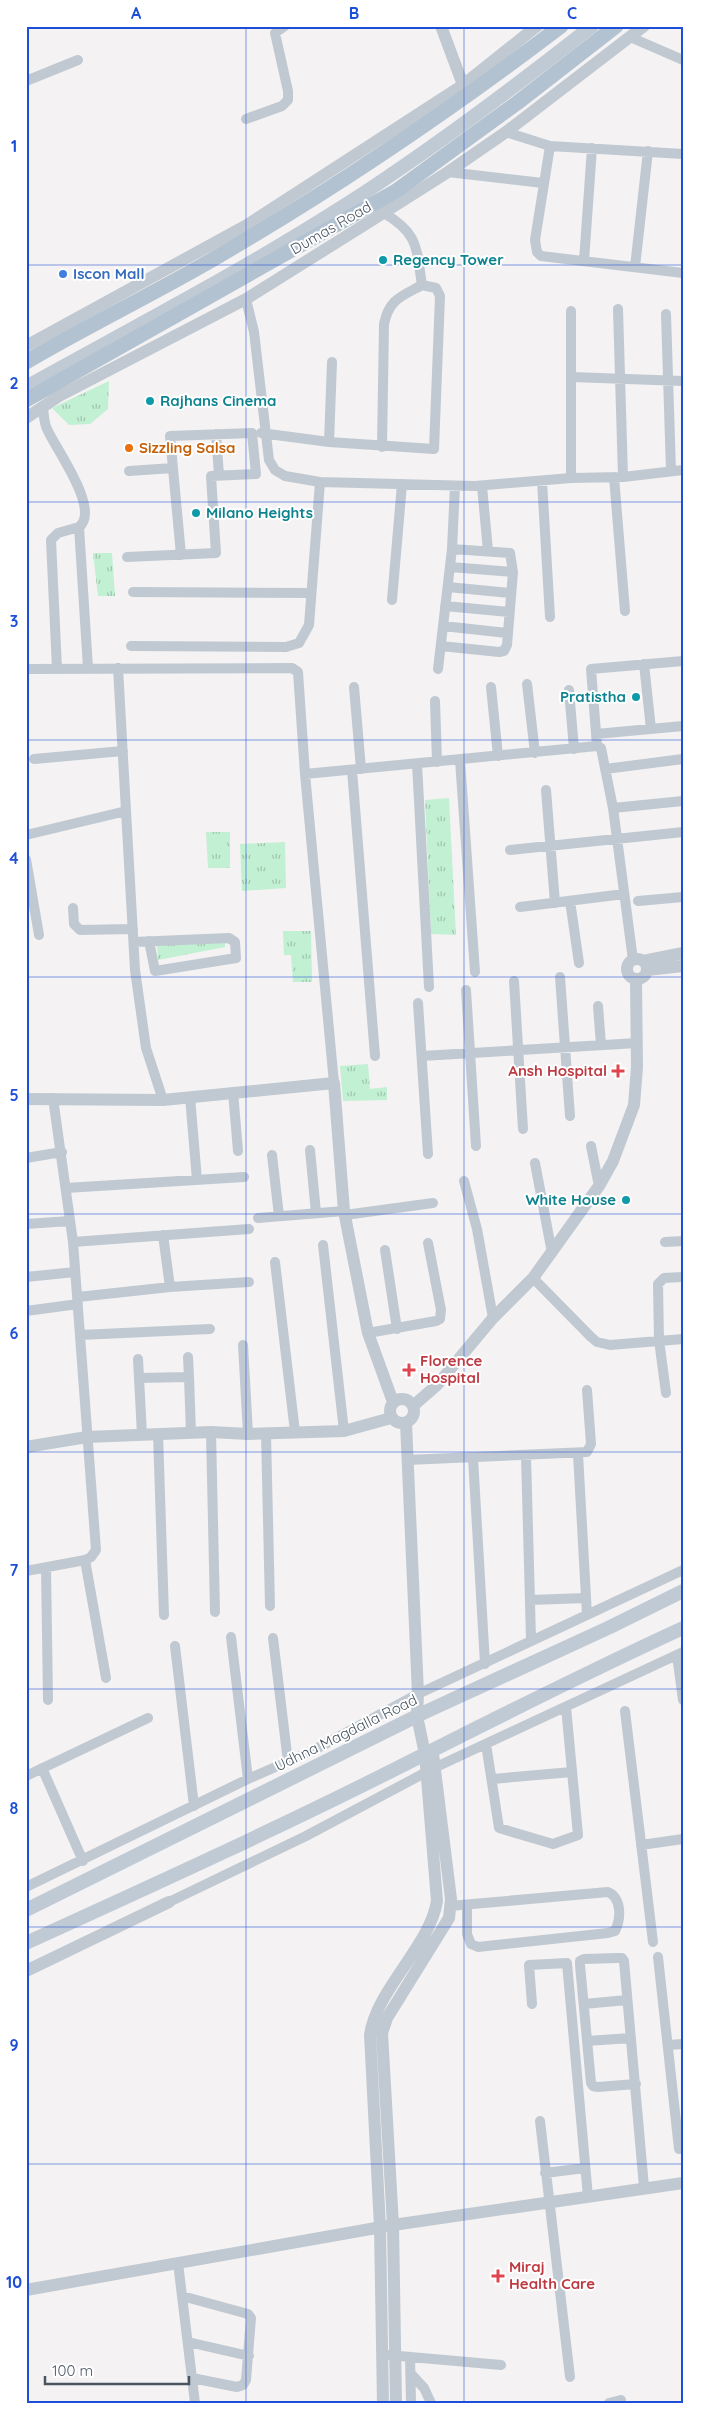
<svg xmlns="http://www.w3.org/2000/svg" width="709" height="2429" font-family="Quicksand,sans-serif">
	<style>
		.grass { fill: url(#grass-tufts) }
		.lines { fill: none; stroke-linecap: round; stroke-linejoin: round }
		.minor { stroke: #c0c9d1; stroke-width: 10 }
		.tertiary { stroke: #c0c9d1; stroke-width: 12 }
		.secondary { stroke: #c0cad5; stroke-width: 14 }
		.primary { stroke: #b2c2d0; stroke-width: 15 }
		.grid { fill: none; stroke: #1d4ed8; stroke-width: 1; stroke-opacity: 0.55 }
		.culture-dot { fill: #0f9aa8; stroke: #fff; stroke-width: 2 }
		.shop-dot { fill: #3f7fe0; stroke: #fff; stroke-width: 2 }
		.food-dot { fill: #e8710a; stroke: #fff; stroke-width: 2 }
		.health-dot { fill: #e0444e; stroke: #fff; stroke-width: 2 }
		.labels { text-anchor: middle; stroke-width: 4; stroke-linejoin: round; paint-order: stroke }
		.street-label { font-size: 15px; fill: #4a5560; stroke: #fff }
		.culture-label { font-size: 15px; font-weight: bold; fill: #0d838f; stroke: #fff; text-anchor: start }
		.shop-label { font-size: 15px; font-weight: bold; fill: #366cbe; stroke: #fff; text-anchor: start }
		.food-label { font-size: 15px; font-weight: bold; fill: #c56008; stroke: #fff; text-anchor: start }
		.health-label { font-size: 15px; font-weight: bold; fill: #be3a42; stroke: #fff; text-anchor: start }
		.neatline { fill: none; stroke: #1d4ed8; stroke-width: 2 }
		.grid-label { font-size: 16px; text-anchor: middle; font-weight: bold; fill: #1d4ed8 }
	</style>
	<defs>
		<pattern id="grass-tufts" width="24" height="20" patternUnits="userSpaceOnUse" patternTransform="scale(1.25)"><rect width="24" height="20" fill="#c2f0d3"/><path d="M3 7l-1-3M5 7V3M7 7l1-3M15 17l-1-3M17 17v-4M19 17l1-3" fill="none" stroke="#a0c5af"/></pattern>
	</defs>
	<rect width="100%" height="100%" fill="#f4f2f2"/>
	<path class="grass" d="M109,381L108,409L90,424L69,425L52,408Z
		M93,553H112L115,596H98Z
		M449,798L456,935L431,934L425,800Z
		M206,832H230V868H208Z
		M285,842L286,888L242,891L240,844Z
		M283,931H311L312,982H293L291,955H284Z
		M225,935V947L158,960L157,944Z
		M368,1064L370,1089L387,1087V1100L343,1101L340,1066Z"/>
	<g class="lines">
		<path class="minor" d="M630,37L683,60
			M26,81L78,60
			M246,119L282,106L288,100V91L275,33L285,26
			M506,132L550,146L683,154
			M550,146L535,240L537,252L541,256L683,273
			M448,172L543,183
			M584,261L592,148
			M635,267L648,151
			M246,299L254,332L269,460L275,470L285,476L320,482L475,486L571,478L623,477L683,470
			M618,309L623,477
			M571,311V478
			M666,314L671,471
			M571,377L683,381
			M43,408C44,416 44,425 48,431C56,449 101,510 79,527L58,533L51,540L57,669
			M261,433L329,442L434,449L440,296L436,288L422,285
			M216,434L219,475
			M329,442L332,362
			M382,447L384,324C389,299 402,296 422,285C416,247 419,234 384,213
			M129,471L173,468
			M614,477L625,611
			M542,481L550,617
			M482,486L488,551
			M79,527L88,668
			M127,557L216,553L211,476L256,474L252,433L170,436L181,555
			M450,567L513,572
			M448,587L510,593
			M133,592L311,593
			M392,600L402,484
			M445,606L509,612
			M443,626L507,633
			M131,646L286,647L299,643L309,625L320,482
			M441,646L499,652L504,651L507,645L513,572L510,553L452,549
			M644,664L651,729
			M26,669L292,668L298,672L305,774L334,1083
			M438,669L452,549L455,486
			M527,684L535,753
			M354,687L361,769
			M491,687L498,756
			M569,690L574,749
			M435,701L437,762
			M596,734L683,726
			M597,746L591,669L683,661
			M34,759L123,751
			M460,760L475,972
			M417,764L429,987
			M605,769L683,759
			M352,770L375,1056
			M305,774L597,746L601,748L613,808L633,960
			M546,790L555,903
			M613,808L683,801
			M126,811L135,970L146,1048L163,1100
			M26,835L126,811L118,668
			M510,850L683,832
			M26,859L39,935
			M570,901L579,963
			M638,901L683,897
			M520,907L624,894
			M73,908L74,924L80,930L133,929
			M134,942L229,938L235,942L236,958L155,971L149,941
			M560,977L570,1116
			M514,981L523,1129
			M466,990L476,1146
			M418,1003L428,1154
			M598,1006L601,1045
			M422,1056L637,1043
			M233,1092L238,1151
			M190,1097L197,1180
			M591,1146L599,1186
			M310,1150L316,1213
			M272,1155L279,1216
			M26,1158L62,1152
			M535,1163L552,1253
			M464,1181L477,1229L493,1318
			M66,1188L244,1177
			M345,1215L433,1203
			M258,1218L344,1211
			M26,1224L70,1221
			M163,1235L170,1287
			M73,1242L249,1229
			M665,1242L683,1241
			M323,1245L344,1431
			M385,1250L397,1329
			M275,1262L295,1432
			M26,1277L75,1272
			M533,1278L591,1337L597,1342L610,1345L683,1339
			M78,1297L170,1287L249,1282
			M26,1311L78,1304
			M368,1333L436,1321L440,1319L441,1310L428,1243
			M80,1335L210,1329
			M243,1345L248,1434
			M188,1357L189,1377
			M138,1359L142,1435
			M139,1378L189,1377L191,1433
			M666,1393L659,1340L658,1284L664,1278L683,1277
			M211,1432L215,1612
			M158,1434L164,1615
			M266,1434L270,1606
			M578,1454L587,1615
			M526,1456L531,1639
			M473,1458L485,1664
			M407,1460L587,1452L591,1444L587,1390
			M85,1560L106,1678
			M46,1568L48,1700
			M26,1571L85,1560L91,1557L96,1550L73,1242L53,1098
			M530,1600L586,1598
			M231,1637L248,1779
			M273,1638L288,1762
			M175,1646L194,1806
			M677,1655L683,1700
			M625,1711L653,1942
			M486,1744L499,1828L553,1844L578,1835L566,1707
			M42,1768L83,1861
			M26,1776L148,1718
			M492,1779L572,1772
			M641,1845L683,1839
			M26,1887L248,1779L314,1750L418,1694L683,1570
			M169,1902L306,1836L434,1768L683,1652
			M450,1906L608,1892C622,1898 621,1919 615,1931L608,1933L478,1947L471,1944L467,1934V1905
			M658,1957L679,2149
			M532,2004L529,1965L567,1963L588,2197
			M584,2004L627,2000
			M587,2041L631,2038
			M668,2045L683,2044
			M636,2084L598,2087L593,2086L591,2083L580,1965V1961L584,1959L617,1958H622L624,1961L644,2187
			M540,2121L570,2377
			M545,2173L585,2168
			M178,2263L195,2403
			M182,2296L248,2314L251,2318L246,2380L243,2385L237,2387L192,2378
			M188,2342L249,2356
			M388,2355L501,2365
			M410,2358L411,2403
			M411,2374L424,2388L431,2403
			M609,2403L621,2400"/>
		<path class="tertiary" d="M441,26L463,85
			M26,346L247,225L463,85L537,26
			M26,418L59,396L246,299L377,217L448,172L506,132L644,26
			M627 969a10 10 0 1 1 20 0a10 10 0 1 1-20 0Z
			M643,961L683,953
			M647,970L683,966
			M26,1099L163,1100L334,1083L344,1211L368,1333L393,1402
			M390 1411a12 12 0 1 1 24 0a12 12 0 1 1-24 0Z
			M413,1406L437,1385L493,1318L533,1278L599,1186L613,1161L634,1105L637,1067L636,979
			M26,1447L87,1437L211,1432L248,1434L344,1431L391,1418
			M26,1971L169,1902
			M26,2290L393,2225L683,2183
			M383,2403L380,2227L370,2035C376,1990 430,1946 437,1901L425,1754L417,1716L418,1694L406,1423
			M396,2403L393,2225L382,2033L387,2018L449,1918L451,1899L433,1754"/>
		<path class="secondary" d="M26,387C134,327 244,270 347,204C432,149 512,89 592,26
			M26,1910L423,1713L608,1628L683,1591
			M26,1943C160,1882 294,1821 425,1754C510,1711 596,1668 683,1628"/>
		<path class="primary" d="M26,362C90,324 158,292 222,254C340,185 452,109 561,26
			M26,400L396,191L517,103L616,26"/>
	</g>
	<path class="grid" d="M246,26V2403M464,26V2403M26,265H683M26,502H683M26,740H683M26,977H683M26,1214H683M26,1452H683M26,1689H683M26,1927H683M26,2164H683"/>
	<g class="culture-dot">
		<circle cx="383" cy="260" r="5"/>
		<circle cx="150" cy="401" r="5"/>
		<circle cx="196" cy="513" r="5"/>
		<circle cx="636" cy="697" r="5"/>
		<circle cx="626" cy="1200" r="5"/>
	</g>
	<circle class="shop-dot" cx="63" cy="274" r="5"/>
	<circle class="food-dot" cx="129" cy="448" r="5"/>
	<g class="health-dot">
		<path d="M615.5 1063.5h5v5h5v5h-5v5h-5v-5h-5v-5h5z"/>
		<path d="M406.5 1362.5h5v5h5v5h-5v5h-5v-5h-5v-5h5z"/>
		<path d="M495.5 2268.5h5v5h5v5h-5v5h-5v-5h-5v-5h5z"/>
	</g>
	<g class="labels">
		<g class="street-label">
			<text transform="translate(331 228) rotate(-30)" y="5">Dumas Road</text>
			<text transform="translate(346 1733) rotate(-26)" y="5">Udhna Magdalla Road</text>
		</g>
		<g class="culture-label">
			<text x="393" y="265">Regency Tower</text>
			<text x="160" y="406">Rajhans Cinema</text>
			<text x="206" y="518">Milano Heights</text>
			<text x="626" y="702" text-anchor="end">Pratistha</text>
			<text x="616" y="1205" text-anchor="end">White House</text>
		</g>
		<g class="shop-label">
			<text x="73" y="279">Iscon Mall</text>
		</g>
		<g class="food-label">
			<text x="139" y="453">Sizzling Salsa</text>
		</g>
		<g class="health-label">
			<text x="607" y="1076" text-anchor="end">Ansh Hospital</text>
			<text x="420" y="1366">Florence<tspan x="420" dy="17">Hospital</tspan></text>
			<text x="509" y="2272">Miraj<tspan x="509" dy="17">Health Care</tspan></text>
		</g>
	</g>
	<rect width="709" height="2429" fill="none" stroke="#ffffff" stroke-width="55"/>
	<path d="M45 2376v8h144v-8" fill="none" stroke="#4a5560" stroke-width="2.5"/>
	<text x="52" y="2376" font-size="15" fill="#4a5560" stroke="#ffffff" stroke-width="4" paint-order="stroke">100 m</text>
	<rect x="28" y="28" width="654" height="2374" class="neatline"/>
	<g class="grid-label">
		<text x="136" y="19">A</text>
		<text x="354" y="19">B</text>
		<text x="572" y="19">C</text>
		<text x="14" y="152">1</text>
		<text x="14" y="389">2</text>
		<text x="14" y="627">3</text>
		<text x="14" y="864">4</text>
		<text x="14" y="1101">5</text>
		<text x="14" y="1339">6</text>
		<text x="14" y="1576">7</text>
		<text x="14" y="1814">8</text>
		<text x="14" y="2051">9</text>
		<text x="14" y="2288">10</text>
	</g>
</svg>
